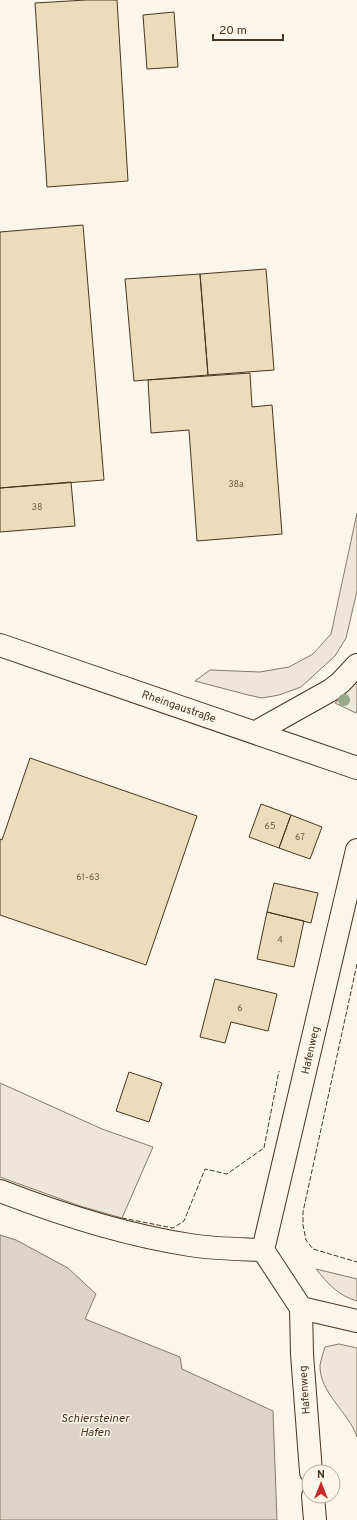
<svg xmlns="http://www.w3.org/2000/svg" width="357" height="1520" font-family="Overpass,sans-serif">
	<style>
		.green { fill: #ede6d9; stroke: #887966 }
		.water { fill: #dcd4c6; stroke: #887966 }
		.building { fill: #ecdcbc; stroke: #4a3520 }
		.lines { fill: none; stroke-linecap: round; stroke-linejoin: round }
		.minor-casing { stroke: #4a3520; stroke-width: 24 }
		.major-casing { stroke: #4a3520; stroke-width: 24 }
		.minor { stroke: #fbf6e9; stroke-width: 22 }
		.major { stroke: #fbf6e9; stroke-width: 22 }
		.fence { stroke: #4a3520; stroke-width: 1; stroke-dasharray: 5 2; stroke-linecap: butt }
		.tree { fill: #96a887 }
		.labels { text-anchor: middle; stroke-width: 3; stroke-linejoin: round; paint-order: stroke }
		.number-label { font-size: 9px; fill: #725f47 }
		.street-label { font-size: 11px; fill: #4a3520; stroke: #fbf6e9 }
		.water-label { font-size: 12px; font-style: italic; fill: #4a3520; stroke: #fbf6e9 }
	</style>
	<rect width="100%" height="100%" fill="#fbf6e9"/>
	<path class="green" d="M357,513V591L346,638L335,656L301,687L279,695L262,698L248,695L195,681L210,670L260,672L289,667L313,654L331,634Z
		M357,682V709L356,713L335,703Z
		M0,1083L102,1129L153,1147L122,1218L80,1206L0,1177Z
		M316,1269L357,1279V1301C339,1296 328,1284 316,1269Z
		M339,1344L357,1348V1437C349,1412 319,1393 320,1365C321,1360 323,1353 325,1347Z"/>
	<path class="water" d="M0,1235L16,1240L68,1268L96,1294L85,1319L180,1357L182,1369L273,1411L277,1520H0Z"/>
	<path class="building" d="M86,0H117L128,181L47,187L35,3Z
		M174,12L178,67L147,69L143,15Z
		M83,225L104,480L0,488V232Z
		M266,269L274,370L208,375L200,274Z
		M200,274L208,375L134,381L125,279Z
		M250,373L252,407L272,405L282,534L197,541L189,430L151,433L148,380Z
		M71,482L75,526L0,532V488Z
		M30,758L197,816L146,965L0,915V839L2,840Z
		M261,804L291,815L279,848L249,837Z
		M291,815L322,827L310,859L279,848Z
		M274,883L318,893L311,923L267,912Z
		M267,912L304,921L294,967L257,959Z
		M215,979L277,994L268,1031L231,1022L225,1043L200,1037Z
		M129,1072L162,1083L149,1122L116,1111Z"/>
	<g class="lines">
		<defs>
			<path id="minor" d="M0,1191C62,1215 124,1235 190,1245C214,1249 239,1249 263,1250
				M301,1308L357,1321
				M311,1472L302,1354L301,1308L263,1250L357,850
				M313,1496L315,1520"/>
			<path id="major" d="M0,645L357,768
				M256,732L331,690L341,682L357,665"/>
		</defs>
		<use href="#minor" class="minor-casing"/>
		<use href="#major" class="major-casing"/>
		<use href="#minor" class="minor"/>
		<use href="#major" class="major"/>
		<path class="fence" d="M357,964L303,1212V1225L306,1240L313,1249L357,1262
			M122,1218L173,1228L184,1221L205,1169L227,1174L264,1148L279,1071"/>
	</g>
	<circle class="tree" cx="344" cy="700" r="6"/>
	<g class="labels">
		<g class="number-label">
			<text x="236" y="487">38a</text>
			<text x="37" y="510">38</text>
			<text x="270" y="829">65</text>
			<text x="300" y="840">67</text>
			<text x="88" y="880">61-63</text>
			<text x="280" y="943">4</text>
			<text x="240" y="1011">6</text>
		</g>
		<g class="street-label">
			<text transform="translate(179 706) rotate(19)" y="4">Rheingaustraße</text>
			<text transform="translate(310 1050) rotate(-77)" y="4">Hafenweg</text>
			<text transform="translate(304 1390) rotate(-94)" y="4">Hafenweg</text>
		</g>
		<g class="water-label">
			<text x="95" y="1422">Schiersteiner<tspan x="95" dy="14">Hafen</tspan></text>
		</g>
	</g>
	<g transform="translate(321 1484)"><circle r="19" fill="#fbf6e9" stroke="#b4a999"/>
	<path d="M0-3L7 15L0 10L-7 15Z" fill="#c62828"/>
	<text y="-6" font-size="11" font-weight="bold" text-anchor="middle" fill="#4a3520">N</text>
	</g>
	<path d="M213 34v6h70v-6" fill="none" stroke="#4a3520" stroke-width="2"/>
	<text x="219" y="34" font-size="12" fill="#4a3520" stroke="#fbf6e9" stroke-width="3" paint-order="stroke">20 m</text>
</svg>
